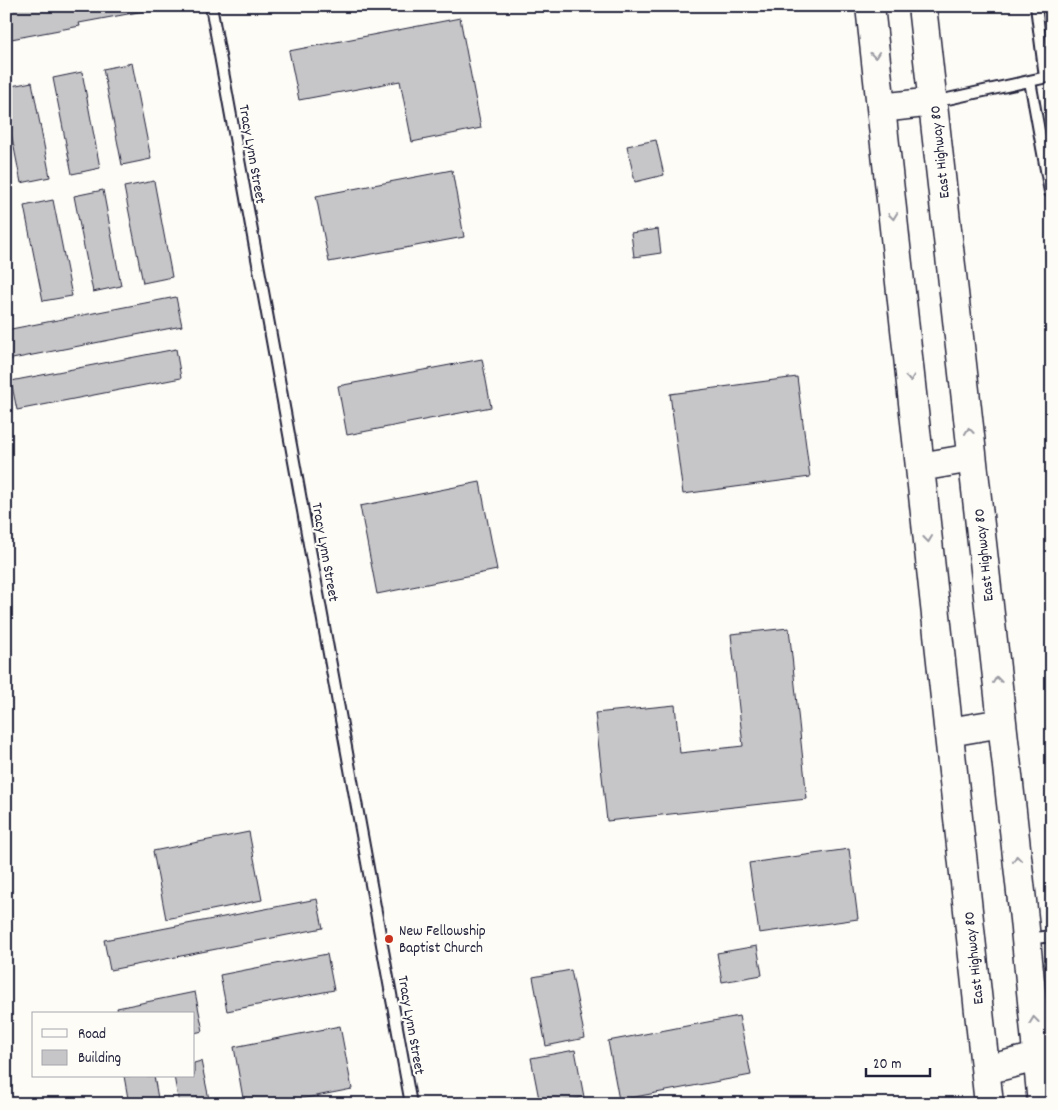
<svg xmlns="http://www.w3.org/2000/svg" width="1058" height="1110" font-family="Dekko,sans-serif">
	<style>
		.building { fill: #c6c6c8; stroke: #22223b }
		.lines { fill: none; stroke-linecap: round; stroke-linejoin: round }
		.service-casing { stroke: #22223b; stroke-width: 14 }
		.primary-casing { stroke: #22223b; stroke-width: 31 }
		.service { stroke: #fdfcf7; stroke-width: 10 }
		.primary { stroke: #fdfcf7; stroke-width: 28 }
		.oneway { stroke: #9a9aa2 }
		.poi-dot { fill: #c8321e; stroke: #fdfcf7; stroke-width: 2 }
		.labels { text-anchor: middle; stroke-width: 4.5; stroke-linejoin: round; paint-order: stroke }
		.street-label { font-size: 15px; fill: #22223b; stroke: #fdfcf7 }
		.poi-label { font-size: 15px; fill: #22223b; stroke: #fdfcf7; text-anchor: start }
	</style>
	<rect width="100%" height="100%" fill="#fdfcf7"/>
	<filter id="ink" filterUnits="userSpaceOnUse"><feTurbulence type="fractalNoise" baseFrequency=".02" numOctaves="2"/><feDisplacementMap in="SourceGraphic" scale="10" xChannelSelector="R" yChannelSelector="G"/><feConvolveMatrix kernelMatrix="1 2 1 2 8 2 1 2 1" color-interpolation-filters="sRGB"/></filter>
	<g filter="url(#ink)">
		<path class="building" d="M6,6H143L144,11L79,23L80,26L6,40Z
			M619,6H655L620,11Z
			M460,18L481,128L412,142L400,81L299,100L289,51Z
			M132,63L151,159L122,165L103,69Z
			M82,72L100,168L72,174L53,78Z
			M32,82L50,177L21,183L6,107V87Z
			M656,140L664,175L635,182L627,146Z
			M452,170L464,237L329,262L316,196Z
			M154,181L172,277L143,283L124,187Z
			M103,190L121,286L93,292L74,196Z
			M53,200L72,296L43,301L24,206Z
			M658,229L661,253L634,257L631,233Z
			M176,297L182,326L7,360L6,330Z
			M176,349L181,378L17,410L11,381Z
			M482,359L491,407L347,435L338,386Z
			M797,377L810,477L683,494L670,394Z
			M480,482L497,570L377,594L360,506Z
			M789,628L807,799L607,821L595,713L675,705L680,753L743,746L731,634Z
			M249,832L262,900L166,919L153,851Z
			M849,849L858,919L759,933L749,863Z
			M317,899L323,928L110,970L104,940Z
			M757,946L762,975L722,982L717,953Z
			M327,954L334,990L227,1011L220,975Z
			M571,970L585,1038L546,1046L533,977Z
			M195,992L203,1031L194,1033V1014H118L117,1008Z
			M739,1016L751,1075L619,1100L608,1041Z
			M340,1026L352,1089L275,1104H244L234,1047Z
			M575,1050L584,1097L551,1104H540L531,1058Z
			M201,1061L210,1104H179L174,1076H194V1063Z
			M124,1076H154L159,1104H129Z"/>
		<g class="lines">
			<defs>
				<path id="service" d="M211,6L411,1104
					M1036,6L1045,77
					M1030,81L1050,192
					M934,102L1052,76
					M1027,939L1052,936"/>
				<path id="primary" d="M870,6L989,1104
					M922,6L1024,919L1042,1104
					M881,108L933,102
					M920,467L972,458
					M949,732L1002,723
					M986,1070L1037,1057"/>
			</defs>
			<use href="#service" class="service-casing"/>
			<use href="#primary" class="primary-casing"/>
			<use href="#service" class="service"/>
			<use href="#primary" class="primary"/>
		</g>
		<defs><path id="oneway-chevron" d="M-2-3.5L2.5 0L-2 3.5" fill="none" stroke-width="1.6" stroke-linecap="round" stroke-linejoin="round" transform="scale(1.25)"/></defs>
		<g class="oneway">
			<use href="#oneway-chevron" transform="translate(875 55) rotate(84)"/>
			<use href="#oneway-chevron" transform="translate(893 216) rotate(84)"/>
			<use href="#oneway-chevron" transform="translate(910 378) rotate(84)"/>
			<use href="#oneway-chevron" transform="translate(969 431) rotate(-96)"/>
			<use href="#oneway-chevron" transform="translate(928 539) rotate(84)"/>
			<use href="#oneway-chevron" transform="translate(997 680) rotate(-96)"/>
			<use href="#oneway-chevron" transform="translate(1017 859) rotate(-96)"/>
			<use href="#oneway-chevron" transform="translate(1034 1020) rotate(-96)"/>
		</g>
	</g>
	<circle class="poi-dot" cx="389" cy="939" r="5"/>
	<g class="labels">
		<g class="street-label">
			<text transform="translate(939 152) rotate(-96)" y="5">East Highway 80</text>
			<text transform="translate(253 154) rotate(80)" y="5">Tracy Lynn Street</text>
			<text transform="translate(326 552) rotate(80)" y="5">Tracy Lynn Street</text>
			<text transform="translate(983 555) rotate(-96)" y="5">East Highway 80</text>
			<text transform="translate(973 958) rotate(-96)" y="5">East Highway 80</text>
			<text transform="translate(412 1025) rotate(80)" y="5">Tracy Lynn Street</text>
		</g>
		<g class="poi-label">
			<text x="399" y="935">New Fellowship<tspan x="399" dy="17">Baptist Church</tspan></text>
		</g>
	</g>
	<rect width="1058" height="1110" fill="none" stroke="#fdfcf7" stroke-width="25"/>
	<rect x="12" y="12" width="1033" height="1085" fill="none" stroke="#22223b" stroke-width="2" filter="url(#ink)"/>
	<rect x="32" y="1012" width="162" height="65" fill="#fdfcf7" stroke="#a5a5ac"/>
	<rect x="42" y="1029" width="25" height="8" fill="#fdfcf7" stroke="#a5a5ac"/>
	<text x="78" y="1038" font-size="15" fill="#22223b">Road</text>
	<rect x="42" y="1050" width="25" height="15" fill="#c6c6c8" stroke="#a5a5ac"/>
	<text x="78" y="1062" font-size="15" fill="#22223b">Building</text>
	<path d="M866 1068v8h64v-8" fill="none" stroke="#22223b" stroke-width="2.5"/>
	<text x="873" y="1068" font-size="15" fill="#22223b" stroke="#fdfcf7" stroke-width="4" paint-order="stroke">20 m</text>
</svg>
